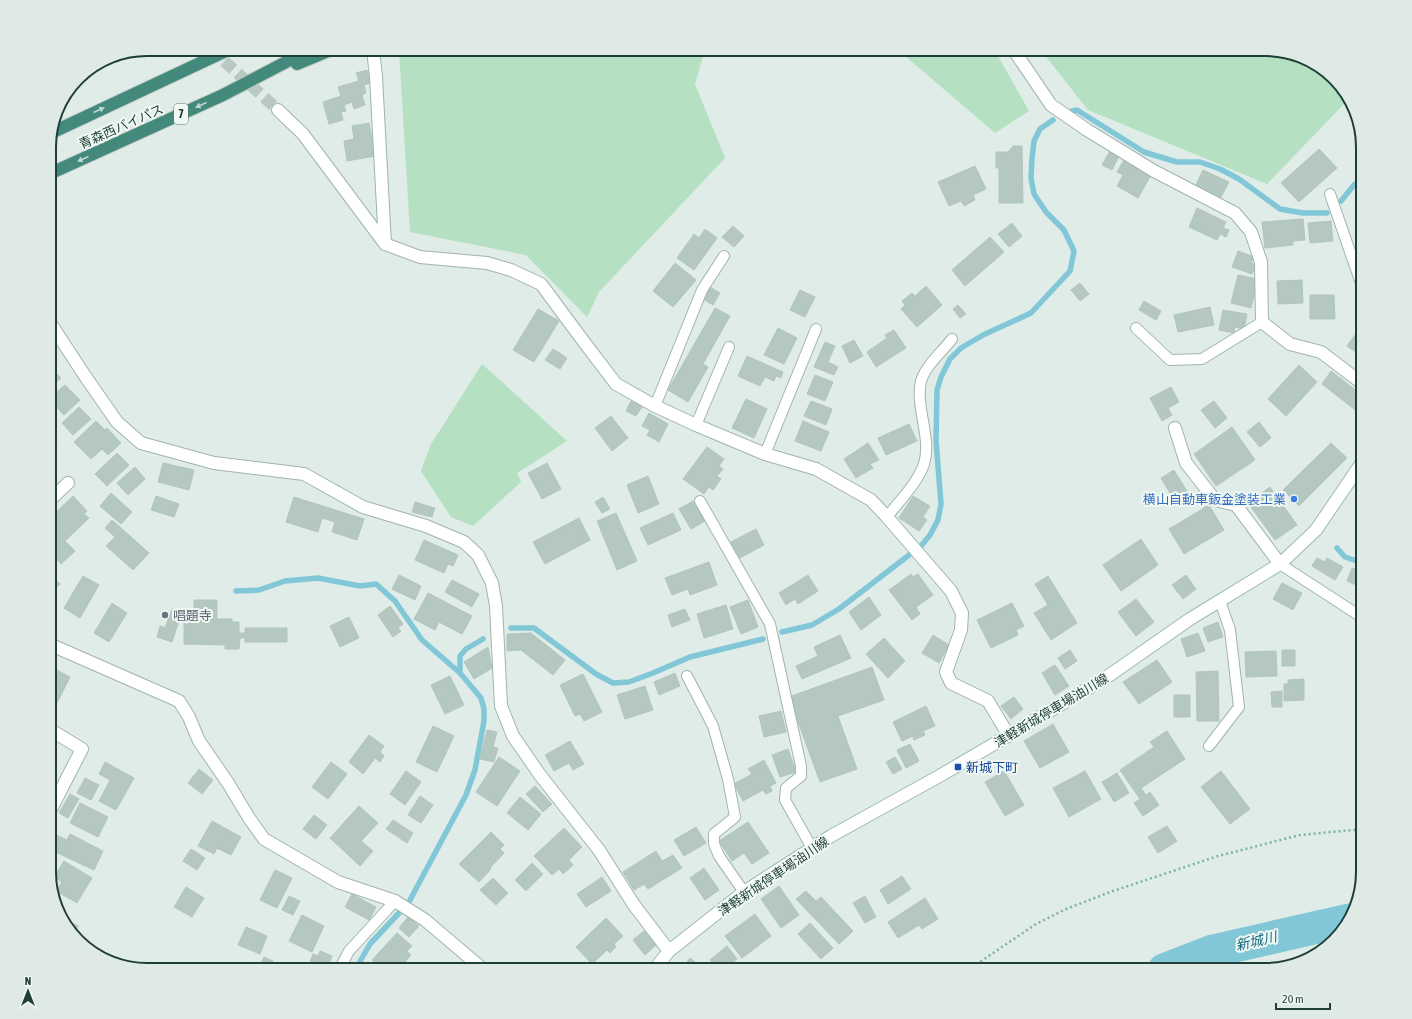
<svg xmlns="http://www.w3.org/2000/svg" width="1412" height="1019" font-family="'Asap Condensed','Noto Sans JP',sans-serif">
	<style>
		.green { fill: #b5e0c2 }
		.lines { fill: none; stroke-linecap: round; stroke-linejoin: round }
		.stream { stroke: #81c7d8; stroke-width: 5.5 }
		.river { stroke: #81c7d8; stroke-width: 33 }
		.building { fill: #b4c7c0; stroke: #b1c6be }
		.minor-tunnel { stroke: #b8c9c4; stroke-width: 12; stroke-dasharray: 12 6; stroke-linecap: butt }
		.service-casing { stroke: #a1b4ae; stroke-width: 12 }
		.minor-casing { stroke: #a1b4ae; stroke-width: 14 }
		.secondary-casing { stroke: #9cb9b0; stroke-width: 14 }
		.trunk-casing { stroke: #c0c9c7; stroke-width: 14 }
		.path { stroke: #7cb3a4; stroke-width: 2.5; stroke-dasharray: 2 3; stroke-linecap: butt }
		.service { stroke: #fff; stroke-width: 10 }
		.minor { stroke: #fff; stroke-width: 12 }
		.secondary { stroke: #fff; stroke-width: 12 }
		.trunk { stroke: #438a7c; stroke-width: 12 }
		.oneway { fill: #bcd7d0 }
		.shop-dot { fill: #3f7fe0; stroke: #f0f8f4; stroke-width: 1.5 }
		.worship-dot { fill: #6b7280; stroke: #f0f8f4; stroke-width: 1.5 }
		.transit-dot { fill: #1a4fb4; stroke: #f0f8f4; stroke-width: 1.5 }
		.labels { text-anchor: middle; stroke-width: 4; stroke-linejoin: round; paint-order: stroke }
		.shield { fill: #f0f8f4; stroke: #5d766f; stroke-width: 1 }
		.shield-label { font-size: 12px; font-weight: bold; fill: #1e3e36 }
		.street-label { font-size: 13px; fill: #1e3e36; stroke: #f0f8f4 }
		.shop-label { font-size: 13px; fill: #366cbe; stroke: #f0f8f4; text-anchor: end }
		.worship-label { font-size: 13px; fill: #5b616d; stroke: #f0f8f4; text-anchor: start }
		.transit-label { font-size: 13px; fill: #164399; stroke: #f0f8f4; text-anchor: start }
		.water-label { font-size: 14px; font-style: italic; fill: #126a80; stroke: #f0f8f4 }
		.rim { fill: none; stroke: #1e3e36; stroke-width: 2 }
	</style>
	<rect width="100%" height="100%" fill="#dfece7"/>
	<path class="green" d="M399,49H705L695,84L725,158L599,292L587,317L526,255L410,232Z
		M895,49H994L1029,111L995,133L898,50Z
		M1040,49H1266L1297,54L1325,69L1342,90L1345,103L1267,184L1088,110Z
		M482,364L567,441L517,473L521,482L473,526L451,517L421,471L430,446Z"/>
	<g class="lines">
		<path class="stream" d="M1072,111L1077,110L1144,152L1177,162H1200L1220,169L1239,179L1280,209L1303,213H1327
			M1341,201L1354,185L1363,178
			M921,546L930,535L938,520L941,504L936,441L937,390L941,377L950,359L961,348L983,335L1031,313L1070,271L1074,251L1064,230L1046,212L1034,194L1031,178L1032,158L1034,141L1040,129L1053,120
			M1337,548L1345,557L1363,563
			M236,591L259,590L285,581L318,578L360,586L376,584L395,601L422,640L460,673L481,698L484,709V721L475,770L466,795L410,900
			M511,628H534L596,674L613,683L629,682L653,673L690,657L763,639
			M782,632L812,625L839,609L909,555
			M460,673V656L466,649L483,639
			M355,970L370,944L399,913"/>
		<path class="river" d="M1164,970L1213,951L1349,920"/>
	</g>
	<path class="building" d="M367,70L371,83L364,85L366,93L362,95L365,105L354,109L352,102L344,105L346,111L341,112L343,120L329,124L323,102L341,96L338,87L359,81L356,73Z
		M369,123L375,156L347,161L344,141L354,139L352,126Z
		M1013,146H1022L1023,203H999V168H996V152H1008Z
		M1319,149L1337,168L1299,202L1281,183Z
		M1110,151L1119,156L1112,170L1102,165Z
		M1124,160L1151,175L1138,198L1117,186L1123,175L1117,172Z
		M975,166L986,189L973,195L975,200L964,206L961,201L949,206L938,182Z
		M1203,170L1229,182L1220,199L1195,187Z
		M1197,208L1226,222L1223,228L1229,230L1226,237L1220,234L1217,240L1189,227Z
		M1303,219L1305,240L1293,241V245L1265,248L1262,222Z
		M1331,221L1333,241L1310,243L1308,223Z
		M1012,223L1022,236L1009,247L998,234Z
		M733,226L744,236L734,247L722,237Z
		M705,229L717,238L694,270L677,258L694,234L699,238Z
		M990,237L1004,252L965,286L952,270Z
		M1238,251L1254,257L1251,263L1256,265L1252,274L1232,267Z
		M675,263L696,280L673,307L653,291Z
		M1238,275L1258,279L1251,308L1231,303Z
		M1302,280L1303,303L1278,304L1277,281Z
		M1080,283L1089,294L1080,301L1071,290Z
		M926,286L942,305L917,327L901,309L905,305L902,301L912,293L915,296Z
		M710,287L720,293L713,305L703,299Z
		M800,290L815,297L805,317L790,310Z
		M1310,295H1334L1335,319H1310Z
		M1144,301L1161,311L1156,320L1139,310Z
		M958,305L966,314L960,318L953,309Z
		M1210,307L1214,325L1178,332L1174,315Z
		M715,308L730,316L703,364L708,367L688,402L668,390Z
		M538,309L559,321L534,362L513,350Z
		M1223,310L1247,314L1244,329L1235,327L1234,333L1219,330Z
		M778,328L797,338L784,364L764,355Z
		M1360,328L1363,330V357L1347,346Z
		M894,330L906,348L876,367L867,352L887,338L885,335Z
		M854,340L863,356L850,363L842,346Z
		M825,342L835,346L828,362L838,367L834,375L814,367Z
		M553,349L567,358L560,369L545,360Z
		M747,356L783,372L781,378L776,376L774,381L765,377L760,386L738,376Z
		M1299,365L1317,382L1286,416L1268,399Z
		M49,366L61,378L49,388Z
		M1331,371L1363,396V416L1322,384Z
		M815,375L833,382L825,401L807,394Z
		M65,385L80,400L64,415L49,399Z
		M1171,387L1179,402L1168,408L1172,415L1162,421L1150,398Z
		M746,399L767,409L754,438L732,428Z
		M631,401L642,407L636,416L626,411Z
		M811,401L832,409L826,425L804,416Z
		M1214,401L1227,418L1215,428L1201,410Z
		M79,407L91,419L73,435L62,423Z
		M649,413L668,424L659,442L647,435L650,430L642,426Z
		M611,416L628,438L612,451L595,428Z
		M96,421L105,430L107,428L121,443L108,455L102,449L91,459L74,442Z
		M803,421L829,432L821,451L795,441Z
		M1259,422L1271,438L1260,447L1247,432Z
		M909,424L917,441L886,455L878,438Z
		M1232,427L1255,460L1216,486L1194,454Z
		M868,443L879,460L870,464L873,468L856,478L844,459Z
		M1331,443L1347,458L1299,506L1283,490Z
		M707,447L724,459L719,466L723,469L717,476L721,479L713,490L709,487L704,494L683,479Z
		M117,453L129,465L107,486L95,474Z
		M163,463L194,470L189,490L158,482Z
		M547,463L561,489L542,499L528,473Z
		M135,467L145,479L128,495L117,483Z
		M1174,470L1191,498L1178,506L1161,478Z
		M648,476L659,504L638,513L627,485Z
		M1270,487L1297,525L1275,540L1248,503Z
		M111,493L132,512L121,524L100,506Z
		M73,496L87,511L84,514L89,518L65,541L75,551L61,564L49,551V519Z
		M156,496L179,504L174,517L151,510Z
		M913,496L930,506L923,517L927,520L919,531L899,518Z
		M294,497L364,519L357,540L332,532L335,522L322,518L318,532L286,522Z
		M603,497L610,509L602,513L595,502Z
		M693,501L705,521L691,529L679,509Z
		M415,502L435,508L432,517L412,512Z
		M1209,505L1224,530L1184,554L1169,529Z
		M616,513L637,561L617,570L597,521Z
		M673,513L681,530L648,545L640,528Z
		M579,518L590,540L545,564L533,542Z
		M112,520L149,553L133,570L106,546L115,537L105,528Z
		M756,529L764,545L740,558L731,542Z
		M1141,539L1158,565L1121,591L1103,565Z
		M424,540L458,555L453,566L448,564L444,573L415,560Z
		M1317,558L1325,562L1327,558L1343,567L1335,580L1312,566Z
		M709,562L717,585L690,595L688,589L672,595L665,578Z
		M1352,568L1363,572V588L1347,581Z
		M49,574L60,584L49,595Z
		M911,574L913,577L918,574L933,595L916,607L920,614L912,620L889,590Z
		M399,575L421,586L415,600L392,589Z
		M808,575L818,591L798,604L795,599L786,605L779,593Z
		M1186,575L1196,589L1183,599L1172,585Z
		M83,576L99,585L80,618L64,608Z
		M1048,576L1077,623L1051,640L1034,613L1048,605L1035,584Z
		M452,580L479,594L472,607L445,592Z
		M1282,583L1302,593L1293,610L1273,599Z
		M428,593L472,616L462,634L439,622L435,630L414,619Z
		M869,597L881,615L861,630L849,612Z
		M1136,599L1154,622L1136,636L1118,612Z
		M194,600H217V619H232V622H239V633H245V628H287V642H245V638H240L239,649H225V645L184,644V615H194Z
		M748,600L758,627L741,634L730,607Z
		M112,603L127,613L109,642L94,633Z
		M1012,603L1024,626L1016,630L1018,635L991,648L977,620Z
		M726,605L733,629L704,638L697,614Z
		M390,606L403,624L398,628L401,631L393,637L378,615Z
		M172,609L182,612L172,642L157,637L160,626L165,628Z
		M685,609L690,620L672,627L668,615Z
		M349,617L359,638L340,647L330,626Z
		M1218,622L1223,637L1208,642L1203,628Z
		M531,633L565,660L553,675L521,650L507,651V634Z
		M1198,633L1205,651L1187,657L1181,639Z
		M840,635L851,658L802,679L796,666L818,656L814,647Z
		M933,635L949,645L939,663L922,653Z
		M884,638L905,661L888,678L866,654Z
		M488,647L492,668L474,679L464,662Z
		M1070,650L1077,661L1065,669L1058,658Z
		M1282,650H1295V666H1282Z
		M1276,651L1277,676L1246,677L1245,652Z
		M1157,660L1172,682L1139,704L1123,682Z
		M1055,665L1069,686L1055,695L1042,673Z
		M872,667L884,700L838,716L857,769L820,782L789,697Z
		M53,668L70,677L56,705L49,702V676Z
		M1218,671L1219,721H1197L1196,672Z
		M675,673L680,686L659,695L654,682Z
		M583,674L602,712L584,721L580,714L575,716L560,685Z
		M450,676L464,705L445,714L431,685Z
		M1304,679V700L1284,701V684H1288V680Z
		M645,686L653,710L625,719L617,695Z
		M1282,691V707H1272L1271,692Z
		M1174,695H1190V717H1174Z
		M1014,697L1023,709L1011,719L1001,706Z
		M926,706L935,726L923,731L925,735L914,740L913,736L902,741L893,722Z
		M781,711L786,732L764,737L759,716Z
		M1053,724L1069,752L1040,768L1024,741Z
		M433,726L454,736L437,772L416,762Z
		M487,730L497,732L493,747L498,748L494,762L480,759Z
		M1167,731L1185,759L1141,788L1146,795L1150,792L1159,805L1143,816L1134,803L1140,799L1120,770L1154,747L1150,742Z
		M369,735L384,746L380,752L384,756L380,762L375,758L363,774L349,762Z
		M570,741L584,764L573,770L569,763L554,771L545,755Z
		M910,744L919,761L906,768L897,750Z
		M788,749L796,772L780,777L772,755Z
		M499,757L520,771L497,806L476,792Z
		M895,757L902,769L893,774L886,762Z
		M764,760L776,783L770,786L772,791L766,794L763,790L743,801L734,784L752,774L748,769Z
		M105,762L134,778L116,810L99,801L110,780L99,774Z
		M331,762L347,774L328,799L312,787Z
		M199,769L213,780L202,794L188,783Z
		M406,771L421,782L405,805L390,794Z
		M1004,771L1024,805L1005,816L985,782Z
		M1085,771L1101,799L1069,817L1053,788Z
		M1221,771L1250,809L1230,824L1201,787Z
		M1117,773L1129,793L1114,802L1102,782Z
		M85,778L99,785L91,800L77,793Z
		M535,786L552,804L543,812L526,794Z
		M70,794L79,799L68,818L59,813Z
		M420,796L433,805L421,823L408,815Z
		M520,797L541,814L528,830L507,813Z
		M80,803L108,817L98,837L70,823Z
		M359,806L378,823L361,841L373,851L360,866L330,838Z
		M314,815L327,825L316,839L303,829Z
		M393,820L413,833L407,843L386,829Z
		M212,821L241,837L231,855L217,848L214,854L198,846Z
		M748,822L769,853L752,864L744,853L732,861L719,841Z
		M1167,826L1177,841L1158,853L1148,837Z
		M696,827L706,843L684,856L674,840Z
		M564,828L582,847L569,860L573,865L563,874L559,869L552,875L534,856Z
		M491,832L504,845L500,849L504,853L490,868L491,869L479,882L459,864Z
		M52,833L67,840L70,834L103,851L94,870L49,849V838Z
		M191,849L205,858L197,870L183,861Z
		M656,851L662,861L673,855L682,868L648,889L644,884L634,890L623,872Z
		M64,861L92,878L77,903L56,891L62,882L54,877Z
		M532,863L543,874L526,891L515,880Z
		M704,868L719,890L705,900L690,878Z
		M275,870L292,878L277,908L260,900Z
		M902,876L911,889L888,904L880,890Z
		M602,877L611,891L586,907L577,894Z
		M493,878L508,893L496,905L480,890Z
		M779,886L799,915L781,928L761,899Z
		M186,887L204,898L192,917L174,907Z
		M806,891L816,901L821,897L853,931L839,944L796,899Z
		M352,894L376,907L369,920L345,907Z
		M289,896L300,901L293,915L282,910Z
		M865,896L876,917L865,923L853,903Z
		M925,898L938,919L922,929L919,925L898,938L888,922Z
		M755,914L771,936L742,958L725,936Z
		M302,915L324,926L312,952L289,941Z
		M61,917L78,926L74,935L62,921Z
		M408,917L419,926L409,937L399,928Z
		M606,918L623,936L614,944L616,947L610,953L607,950L592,964L576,947Z
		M810,923L833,948L821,959L798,934Z
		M246,927L267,936L260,954L238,945Z
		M644,931L656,945L645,955L633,940Z
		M397,933L412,946L407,951L411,955L403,964L399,961L390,970H383L372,960Z
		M727,946L737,959L722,970H718L710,960Z
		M320,951L332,956L327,970H312L308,968L313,954L318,956Z
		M264,957L273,961L269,970H258Z
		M690,958L705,970H681Z"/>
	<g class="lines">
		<path class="minor-tunnel" d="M211,49L278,110"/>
		<defs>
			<path id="service" d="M1330,194L1363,289
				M1136,328L1170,360L1202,359L1262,322
				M655,406L702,290L724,256
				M696,425L729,347
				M765,454L816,329
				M700,501L770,624L801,766V776L786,788L785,800L812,848
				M887,517C900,500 917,484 924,464C932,437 915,408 921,381C926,365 942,352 952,339
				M1280,564L1363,618
				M687,676L713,726L728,779L735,817L714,834V844L719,856L744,892
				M1209,746L1239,707L1230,630L1220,601
				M339,970L349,951L395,901"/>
			<path id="minor" d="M373,49L376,77L385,244
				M1013,49L1051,105L1087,130L1154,171L1235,213L1251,232L1261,262L1262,322L1290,344L1321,352L1363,384
				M278,110L303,134L385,244L420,257L487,263L511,270L541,284L584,342L616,384L655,406L696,425L765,454L816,469L871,500L887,517L951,591L962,613L961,630L946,672L951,683L988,701L1009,736
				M49,321L85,376L117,422L141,443L214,463L304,474L363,507L426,526L464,542L478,555L492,583L496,606L501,706L513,736L540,775L599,850L634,905L669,951
				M1175,428L1186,463L1215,500L1236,505L1280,564
				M49,501L68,483
				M49,644L179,701L189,717L199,741L228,783L249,818L264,839L338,882L395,901L425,920L484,970
				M49,813L82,749L49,729"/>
			<path id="secondary" d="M654,970L669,951L744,892L831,836L943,774L1104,679L1190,619L1280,564L1316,530L1363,461"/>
			<path id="trunk" d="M297,64L333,49
				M51,133L230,49
				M49,174L223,95L311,49"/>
		</defs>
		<use href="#service" class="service-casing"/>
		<use href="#minor" class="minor-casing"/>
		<use href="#secondary" class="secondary-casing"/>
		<use href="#trunk" class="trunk-casing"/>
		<path class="path" d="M968,970L1036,924L1066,909L1113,891L1218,856L1300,835L1363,829"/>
		<use href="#service" class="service"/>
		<use href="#minor" class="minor"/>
		<use href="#secondary" class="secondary"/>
		<use href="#trunk" class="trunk"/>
	</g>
	<defs><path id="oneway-solid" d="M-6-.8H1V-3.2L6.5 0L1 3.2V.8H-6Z"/></defs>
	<g class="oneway">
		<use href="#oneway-solid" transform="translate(201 105) rotate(156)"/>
		<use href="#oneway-solid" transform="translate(99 110) rotate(-25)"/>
		<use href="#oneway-solid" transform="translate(83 159) rotate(156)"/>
	</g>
	<circle class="shop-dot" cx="1294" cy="499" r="4"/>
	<circle class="worship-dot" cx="165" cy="615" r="4"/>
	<rect class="transit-dot" x="954" y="763" width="8" height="8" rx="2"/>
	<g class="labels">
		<rect class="shield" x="174" y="104" width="14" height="20" rx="3"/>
		<g class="shield-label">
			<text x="181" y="118">7</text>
		</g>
		<g class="street-label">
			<text transform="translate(121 126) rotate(-24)" y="5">青森西バイパス</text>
			<text transform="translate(1051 710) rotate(-31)" y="5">津軽新城停車場油川線</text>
			<text transform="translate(773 876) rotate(-34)" y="5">津軽新城停車場油川線</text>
		</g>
		<g class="shop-label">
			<text x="1286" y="504">横山自動車鈑金塗装工業</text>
		</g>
		<g class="worship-label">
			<text x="173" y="620">唱題寺</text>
		</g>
		<g class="transit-label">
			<text x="966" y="772">新城下町</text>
		</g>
		<g class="water-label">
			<text transform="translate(1256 941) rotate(-13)" y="5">新城川</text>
		</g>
	</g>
	<path d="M0 0H1412V1019H0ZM147 56H1265A91 91 0 0 1 1356 147V872A91 91 0 0 1 1265 963H147A91 91 0 0 1 56 872V147A91 91 0 0 1 147 56Z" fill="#dfe9e5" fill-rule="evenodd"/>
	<path class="rim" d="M147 56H1265A91 91 0 0 1 1356 147V872A91 91 0 0 1 1265 963H147A91 91 0 0 1 56 872V147A91 91 0 0 1 147 56Z"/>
	<g transform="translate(28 991)" stroke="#f0f8f4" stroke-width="3" paint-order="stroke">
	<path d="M0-3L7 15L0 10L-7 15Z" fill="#1e3e36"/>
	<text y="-6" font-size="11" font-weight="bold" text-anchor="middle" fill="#1e3e36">N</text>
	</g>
	<path d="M1276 1003v6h54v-6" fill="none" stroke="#1e3e36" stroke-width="2"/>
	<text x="1282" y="1003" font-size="12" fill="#1e3e36" stroke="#f0f8f4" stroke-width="3" paint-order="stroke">20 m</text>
</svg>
